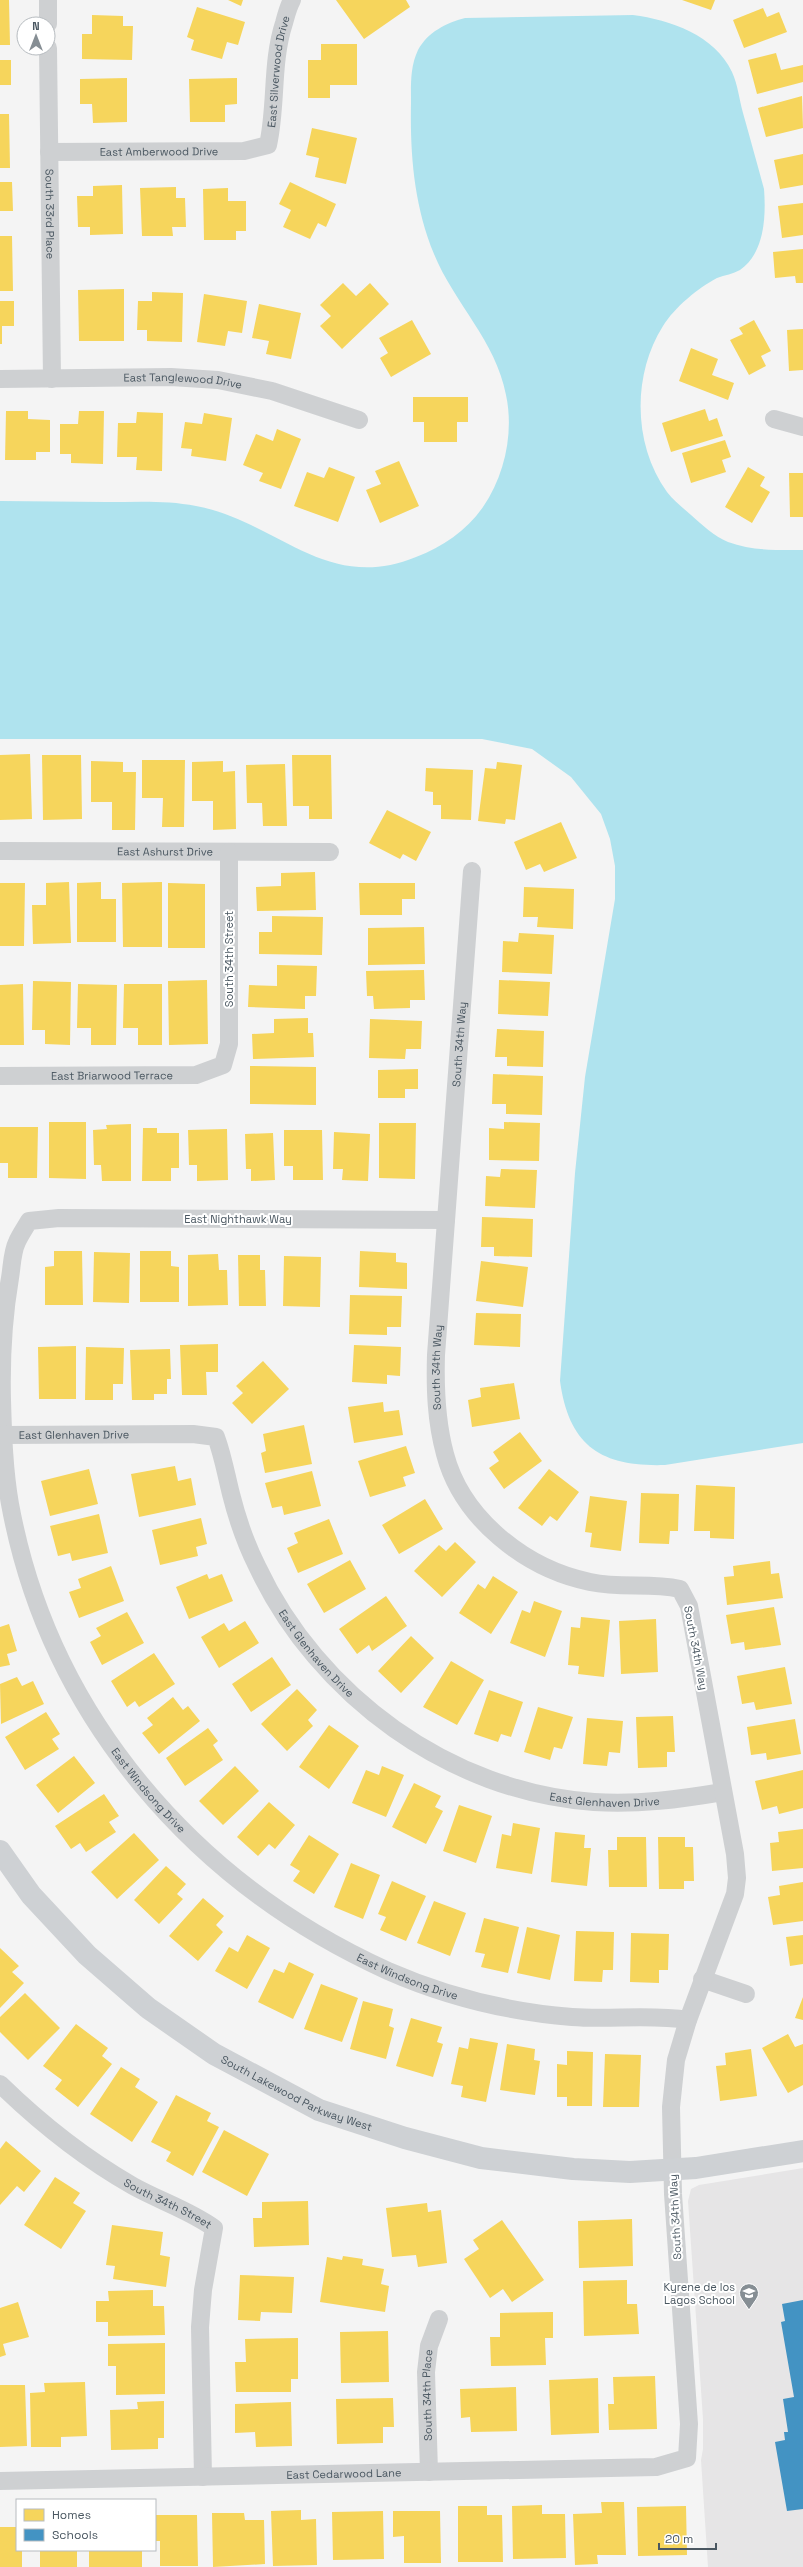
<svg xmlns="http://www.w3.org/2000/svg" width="803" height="2567" font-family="'Space Grotesk',sans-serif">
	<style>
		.education { fill: #e6e5e6 }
		.water { fill: #afe3ee }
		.homes { fill: #f6d55c }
		.schools { fill: #4393c3 }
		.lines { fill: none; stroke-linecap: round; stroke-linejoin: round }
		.street { stroke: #ced0d2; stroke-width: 18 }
		.secondary { stroke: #ced1d4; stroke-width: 22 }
		.labels { text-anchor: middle; stroke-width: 4; stroke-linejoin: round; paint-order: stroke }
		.street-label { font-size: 11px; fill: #4a5761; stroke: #fff }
		.poi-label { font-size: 11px; fill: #4a5761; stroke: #fff; text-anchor: end }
	</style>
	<rect width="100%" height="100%" fill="#f4f4f4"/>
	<path class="education" d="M803,2168V2567H708L701,2460L703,2449V2419L688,2201L691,2189L699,2185Z"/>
	<path class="water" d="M633,15C670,20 715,35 732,72C738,85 739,99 743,113C750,138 757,163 764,189C766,215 765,253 740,270C733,274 725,275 717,278C698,288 675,307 663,326C632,375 633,445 667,492C674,501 683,508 691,515C702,525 714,536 728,542C752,551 778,550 803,550V1443L665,1465C601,1467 569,1446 560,1381L575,1173L585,1077L615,899V866L610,839L601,814L571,777L532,749L482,739H0V501C35,501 71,502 106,502C136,502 167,500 196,506C277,521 326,594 416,557C443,547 467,530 483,507C505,475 514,432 506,395C496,341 454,303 434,254C414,205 410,155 411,103C411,85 410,67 418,50C428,32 446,23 465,18Z"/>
	<path class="homes" d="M0,0H9L10,45H0Z
		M228,0H243L241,6Z
		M336,0H406L410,7L364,39Z
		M682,0H715L711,10Z
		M197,7L245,22L238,45L227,42L222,59L191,50L194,40L187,37Z
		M763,8L767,17L779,12L787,32L744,48L733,20Z
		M92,15L123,16V26H133L132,60L82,59V34H92Z
		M321,44H357V85H330V98H308V60H321Z
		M776,53L781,70L803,65V82L757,94L748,60Z
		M0,60H11V85H0Z
		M127,78V122L93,123L92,104H80V79Z
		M237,78V104L225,105V122H190L189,79Z
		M802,96L803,128L766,137L758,108Z
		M0,114H9L10,168H0Z
		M312,128L357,138L346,184L315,177L319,158L306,155Z
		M803,154V185L780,189L774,160Z
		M0,182H12L13,211H0Z
		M290,182L336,204L326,227L318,223L310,239L283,227L291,210L279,204Z
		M122,185L123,234L90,235V227H78L77,196H93V186Z
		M176,187V198H185L186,227H172L173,236H142L140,188Z
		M228,188V201H246V231H236V240H204L203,189Z
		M803,203V235L782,238L778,206Z
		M0,236H12L13,291H0Z
		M803,249V283H796L795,276L775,278L773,252Z
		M343,283L356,296L370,283L389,304L342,349L320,326L331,316L320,305Z
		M124,289V341H79L78,290Z
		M152,292L183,293L182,342L147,341V330H137L138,301H152Z
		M204,294L247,301L242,333L228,331L225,346L197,342Z
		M0,301H14V326H2V344H0Z
		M259,304L301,313L291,359L266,354L269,341L252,338Z
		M412,320L431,354L391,377L380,358L388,353L379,338Z
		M754,320L771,351L761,356L766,366L749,375L730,340L743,334L739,328Z
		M803,329V370L789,371L787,330Z
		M691,348L718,359L712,375L734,383L728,400L679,381Z
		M413,397H468V422H457V442H424V422H413Z
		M705,409L709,421L717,418L723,436L671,452L662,423Z
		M6,411H28V419L50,420V452H36V460H5Z
		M79,411H104L103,464L71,463V454H60V424H78Z
		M137,412L163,413L162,471L136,470L137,457H117L118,423H136Z
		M204,413L232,418L226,461L191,456L192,449L181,448L185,422L202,424Z
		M277,429L301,439L281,489L259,481L263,473L243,465L256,434L273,441Z
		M725,440L731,457L722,460L726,472L691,483L682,453Z
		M399,461L419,506L380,523L366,490L381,484L375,471Z
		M329,467L355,477L338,522L294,506L307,472L324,478Z
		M748,467L765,477L760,486L770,492L752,523L725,507Z
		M789,473H803V517H790Z
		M30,754L32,819L0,820V755Z
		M42,755H81L82,819L43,820Z
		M292,755H331L332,819H309V806H293Z
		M142,760H185L184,827H162L163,798H142Z
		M91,761L123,762V772H136L135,830H112V802H91Z
		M223,761V772L235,771L236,829L213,830V801H192V762Z
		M497,762L522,765L515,820L506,819L505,824L478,821L485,768L496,769Z
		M285,764L287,826H263L262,803H247L246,765Z
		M426,768L473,770L471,820L441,819V805H433V792L425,791Z
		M387,810L431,832L416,861L403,854L400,859L369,843Z
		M561,822L577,858L544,872L540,864L526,870L514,842Z
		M315,872L316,910L257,911L256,887L281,886V873Z
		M69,882L71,943L33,944L32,905H46V883Z
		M101,882V899H116V942H77V883Z
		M162,882V947H123L122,883Z
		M0,883H25L24,946H0Z
		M168,883L205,884V948H168Z
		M359,883H415V899H402V915H360Z
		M524,887L574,889L573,929L537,927L538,917H523Z
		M272,916L323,917L322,955L259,954V932H272Z
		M424,927L425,964L368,965V928Z
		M519,933L554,935L552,974L502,972L503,941L518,942Z
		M277,965L317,966L316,996H305V1009L248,1007L249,985L277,986Z
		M424,970L425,1000H410V1008L374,1009L373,996H367L366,971Z
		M207,980L208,1044L169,1045L168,981Z
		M499,980L550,982L548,1016L498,1014Z
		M33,981L71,982L70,1045L45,1044V1030H32Z
		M23,984L24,1045H0V985Z
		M78,984L117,985L116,1045H91V1028H77Z
		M124,984H162V1045H138V1028H123Z
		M308,1018V1033H313L314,1057L253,1059L252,1034L274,1033V1019Z
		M370,1019L422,1021L421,1049H406L405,1059L369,1058Z
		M497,1029L544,1031L543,1067L507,1066V1057H495Z
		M250,1066L316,1067V1105L250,1104Z
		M418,1069V1089H405V1098H378V1070Z
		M493,1074L543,1076L542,1115L506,1114V1104H492Z
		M49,1122H86V1179L49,1178Z
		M504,1122L540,1123L539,1161L489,1160V1128L504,1129Z
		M379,1123H416L415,1179L379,1178Z
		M131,1124V1181H102L101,1165H94L93,1130L107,1129L106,1125Z
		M0,1127H38L37,1178H8V1163H0Z
		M143,1128H157V1133H179V1168H171V1181H142Z
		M227,1129L228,1180L197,1181V1165H189L188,1130Z
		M284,1130H322L323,1180H293V1166H284Z
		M334,1132L370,1134L368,1181L342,1180L343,1169H333Z
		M273,1133L275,1180L251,1181V1169H246L245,1134Z
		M501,1169L537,1170L535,1208L485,1206L486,1176L500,1177Z
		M482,1217L533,1219L532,1257L494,1256V1247H481Z
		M54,1251H82L83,1305H45V1267L54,1266Z
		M140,1251H171V1266L179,1267V1302H140Z
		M360,1251L396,1253V1262L407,1263V1289L359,1287Z
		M94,1252L130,1253L129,1303L93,1302Z
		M218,1254L219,1270H227L228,1305L188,1306V1255Z
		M238,1255H260V1270H265L266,1306H239Z
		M284,1256L321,1257L320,1307L283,1306Z
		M481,1261L528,1267L523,1307L476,1301Z
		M350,1295L402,1296L401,1327H387V1335L349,1334Z
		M476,1313L521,1314L520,1347L474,1345Z
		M218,1344V1372H206L207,1395H182L180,1345Z
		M354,1345L401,1347L400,1376L387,1375V1384L352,1382Z
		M76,1346V1399H39L38,1347Z
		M86,1347L124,1348L123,1384H113V1400H85Z
		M170,1349L171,1379H167V1394H154V1400H132L130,1350Z
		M263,1361L289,1389L252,1424L232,1403L243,1393L236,1386Z
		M514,1383L520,1419L472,1427L468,1400L481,1397L480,1388Z
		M383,1402L384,1412L399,1410L403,1435L354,1443L348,1407Z
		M304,1425L312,1464L265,1473L261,1453L266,1451L263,1434Z
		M520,1432L542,1461L504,1489L489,1468L499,1461L493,1452Z
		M406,1446L415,1473L403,1477L406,1486L370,1497L358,1461Z
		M175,1466L178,1481L191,1478L196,1505L139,1517L131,1474Z
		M89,1469L98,1504L50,1516L41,1481Z
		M549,1469L579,1492L557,1521L550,1516L542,1526L518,1508Z
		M312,1471L321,1506L284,1515L282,1506L272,1508L265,1483Z
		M696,1485L735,1487L734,1539L710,1538V1531H694Z
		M641,1493L679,1494L678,1531H670L669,1544L639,1543Z
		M590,1496L627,1501L621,1551L590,1547L592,1533L585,1532Z
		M425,1499L443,1529L399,1554L382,1525Z
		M99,1514L108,1553L72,1561L70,1553L58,1556L50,1526Z
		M201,1518L207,1544L196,1547L198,1556L160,1565L152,1530Z
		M329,1519L343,1554L298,1573L287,1548L298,1543L294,1533Z
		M455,1542L476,1562L442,1597L414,1571L439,1545L446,1551Z
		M350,1560L366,1589L324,1613L307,1584Z
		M770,1561L771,1574L779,1573L783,1598L727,1605L724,1577L734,1576L733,1566Z
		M111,1566L124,1601L79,1618L69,1592L81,1588L78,1579Z
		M207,1574L209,1579L222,1574L233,1601L189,1619L176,1587Z
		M493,1576L518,1592L491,1634L459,1613L478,1584L485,1589Z
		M386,1596L407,1626L372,1651L369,1645L357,1654L339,1629Z
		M534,1601L562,1611L545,1657L510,1643L522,1610L530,1613Z
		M774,1607L781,1645L745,1650L744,1642L731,1644L726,1615Z
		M127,1612L144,1643L102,1665L90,1642L101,1636L96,1628Z
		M581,1617L610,1620L604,1677L578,1674L579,1666L568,1665L571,1627L580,1628Z
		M656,1619L658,1672L621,1674L619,1621Z
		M245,1621L259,1643L219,1668L201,1637L224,1623L229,1631Z
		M9,1624L17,1651L7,1654L10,1665L0,1667V1627Z
		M411,1636L434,1658L401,1693L378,1671Z
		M154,1653L175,1684L139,1707L135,1701L127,1707L111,1681Z
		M272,1657L291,1685L251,1712L232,1684Z
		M451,1661L484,1680L457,1725L423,1707Z
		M785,1667L792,1704L756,1710L754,1702L742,1704L737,1676Z
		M17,1677L22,1686L33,1681L44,1704L1,1724L0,1684Z
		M297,1689L317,1710L308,1720L313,1726L287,1751L261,1724Z
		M489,1690L523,1702L511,1737L501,1734L498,1742L474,1734Z
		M173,1697L183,1710L188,1706L200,1721L159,1754L142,1733L153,1725L147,1718Z
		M538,1707L573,1717L562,1749L554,1747L550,1760L524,1752Z
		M46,1712L60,1734L52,1739L59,1749L25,1770L5,1737Z
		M673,1716L675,1752H667V1767L638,1768L636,1717Z
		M587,1718L623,1721L620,1753L609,1752L607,1766L583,1764Z
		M795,1719L801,1754L767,1760L766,1753L751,1755L747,1727Z
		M329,1725L359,1746L329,1789L299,1767Z
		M208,1728L218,1741L213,1745L223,1760L185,1786L166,1758Z
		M74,1756L95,1783L58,1813L36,1785Z
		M235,1766L259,1791L223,1825L199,1801Z
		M382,1766L404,1775L386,1817L352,1803L366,1770L379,1775Z
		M803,1770V1808L779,1814L777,1806L762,1810L755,1781Z
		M414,1783L441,1796L435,1807L443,1811L426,1844L392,1827Z
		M104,1794L119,1816L109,1822L116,1832L86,1852L80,1843L71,1849L55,1826Z
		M269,1802L295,1825L275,1849L269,1844L258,1856L237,1837Z
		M459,1805L492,1816L476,1863L443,1851Z
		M513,1823L540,1828L532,1874L496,1868L502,1834L511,1836Z
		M803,1829V1868L772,1871L770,1843L779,1842L778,1832Z
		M555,1832L585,1835L584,1848H591L587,1886L551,1882Z
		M134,1833L159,1860L117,1899L91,1872Z
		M309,1835L339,1854L314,1894L293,1881L300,1871L290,1865Z
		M617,1837H646L647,1887H609L608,1850H617Z
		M658,1837H685V1847H693L694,1881H684V1889H659Z
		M351,1863L380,1875L363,1919L334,1907Z
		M166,1866L186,1884L177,1894L183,1899L159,1924L134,1900Z
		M392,1881L426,1896L406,1941L380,1930L386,1917L378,1914Z
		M803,1882V1921L773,1925L768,1897L780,1895L779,1886Z
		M203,1898L224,1916L216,1925L223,1932L198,1961L169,1936Z
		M434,1901L466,1913L450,1956L417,1943Z
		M484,1918L519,1927L508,1973L481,1967L485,1954L475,1952Z
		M527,1927L560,1935L550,1980L517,1973Z
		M576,1931L614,1932L613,1970H603L602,1982L574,1981Z
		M631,1933L669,1934L668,1970H659V1983L630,1982Z
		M247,1935L270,1948L247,1989L215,1971L229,1947L238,1952Z
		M803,1935V1964L790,1966L786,1937Z
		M0,1948L19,1966L12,1972L24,1983L0,2008Z
		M289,1962L314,1974L293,2019L258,2002L274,1969L284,1973Z
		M321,1984L358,1998L342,2042L304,2029Z
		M25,1993L60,2028L28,2060L0,2032V2017Z
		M803,1997V2020L795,2018Z
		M363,2001L393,2009L389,2026L394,2028L386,2059L350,2049Z
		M411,2018L442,2027L437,2042L443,2044L433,2077L396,2066Z
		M76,2024L108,2048L102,2056L112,2064L78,2107L55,2089L62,2080L43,2066Z
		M788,2034L795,2047L803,2044V2085L788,2093L762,2048Z
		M470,2038L498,2043L486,2102L461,2097L463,2086L451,2084L459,2047L468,2049Z
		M507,2044L535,2049L534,2060L540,2061L535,2095L500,2090Z
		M751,2049L757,2096L720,2101L716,2066L726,2065L725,2053Z
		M567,2051L593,2052L592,2106H567V2097H557V2064L567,2065Z
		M605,2054L641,2055L639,2107H603Z
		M121,2067L140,2079L135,2087L158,2102L132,2142L90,2114Z
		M176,2095L211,2113L207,2121L219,2127L193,2176L166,2161L171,2152L151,2142Z
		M224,2130L269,2154L247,2196L202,2172Z
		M6,2141L41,2171L24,2192L17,2186L0,2205V2149Z
		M55,2177L80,2193L73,2203L86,2211L61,2249L24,2225Z
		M308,2201L309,2245L254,2247L253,2218H262V2202Z
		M427,2203L428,2212L441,2210L447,2263L418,2267L416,2255L392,2257L386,2208Z
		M632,2219L633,2266L579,2268L578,2221Z
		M502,2220L544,2280L512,2302L503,2289L490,2298L464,2259L479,2249L473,2240Z
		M112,2225L163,2232L160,2255L170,2257L166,2287L113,2279L115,2266L106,2265Z
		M343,2256L363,2259L362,2265L384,2269L381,2284L389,2286L385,2312L320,2302L327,2257L342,2260Z
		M240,2275L294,2277L292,2313L261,2312L260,2321L238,2320Z
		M627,2280V2304H637L639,2334L584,2336L583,2281Z
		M153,2290V2306H164L165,2335L108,2336V2322H96V2301H109L108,2291Z
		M18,2302L29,2337L3,2344L6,2355L0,2357V2308Z
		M553,2312V2338H545L546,2365L491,2366L490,2337H500V2313Z
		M388,2331L389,2382L341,2383L340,2332Z
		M298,2338V2379H291V2392H236L235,2362H246L245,2339Z
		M165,2343V2394L116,2395V2366H108V2344Z
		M655,2376L657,2429L609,2430L608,2404H614L613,2377Z
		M598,2378L599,2433L551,2435L549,2380Z
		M85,2382L87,2436L61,2437V2447H31L30,2393L45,2392L44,2383Z
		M0,2385H25L27,2446L0,2447Z
		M516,2387L517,2431L471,2432L470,2417L461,2418L460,2389Z
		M393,2398L394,2427H383V2443L337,2444L336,2399Z
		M164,2401V2438H158V2449L111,2450L110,2410L138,2409L137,2402Z
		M291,2402L292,2446L256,2447L255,2432L235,2433V2404Z
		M601,2502H624L626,2555H597L598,2564L575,2565L573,2514L602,2513Z
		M542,2505V2514H565L566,2558L513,2559L512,2506Z
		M458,2506H487V2515H502L503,2562H458Z
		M686,2506L687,2555L638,2556L637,2507Z
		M301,2510V2520L316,2519L317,2565L273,2566L271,2511Z
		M383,2511L384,2559L333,2560L332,2512Z
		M393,2511H440L441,2563H404V2536L393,2537Z
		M212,2513H244L245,2520H264L265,2564L213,2567Z
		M155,2515H197L198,2566H160V2541H155Z
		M0,2527H17V2550H22V2567H0Z
		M40,2550H77V2567H40Z
		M89,2550H142V2567H89Z"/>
	<path class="schools" d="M803,2300V2509L787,2511L775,2442L785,2440L784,2432H788L783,2399L794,2397L781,2322L785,2321L782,2304Z"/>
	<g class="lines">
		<g class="street">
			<path d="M48,0V24"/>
			<path id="s1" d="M48,48L52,379"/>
			<path id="s2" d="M49,152L244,151L268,145C277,104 271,63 284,23C286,16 288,7 292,0"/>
			<path id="s3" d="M0,379L171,377L218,380L272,391L359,420"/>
			<path d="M774,419L803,427"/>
			<path id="s4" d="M0,851L330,852"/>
			<path id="s5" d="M0,1076L196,1075L223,1065L229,1044V852"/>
			<path id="s6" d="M446,1220L59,1218L29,1221C25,1228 20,1235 17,1242C12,1252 12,1266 10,1278C3,1319 1,1358 2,1400C3,1434 4,1470 10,1504C49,1716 194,1883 388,1971C445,1996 510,2012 572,2017C610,2020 650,2014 688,2020"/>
			<path id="s7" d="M3,1435L193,1434L216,1437C223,1456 226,1474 231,1494C237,1518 246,1544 257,1566C318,1696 450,1792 594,1802C638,1805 681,1799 723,1792"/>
			<path d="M702,1979L746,1994"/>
			<path id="s8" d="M0,2084C40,2123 84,2158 133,2186C160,2201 189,2210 214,2228L203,2290L200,2327L203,2477"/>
			<path id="s9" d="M429,2472L426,2372L429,2346L439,2319"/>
			<path id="s10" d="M0,2481L656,2467L687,2458L689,2424L673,2194L671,2107L676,2060L688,2020L735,1894L737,1878L735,1854L689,1606L680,1589C649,1582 622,1589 590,1582C526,1569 462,1519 445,1454C436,1421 435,1389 436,1355L472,871"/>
		</g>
		<path class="secondary" id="s11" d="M0,1851L31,1895L87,1955L148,2008L214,2054L319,2110L405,2138L481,2158L573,2169L630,2172L696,2168L803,2151"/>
	</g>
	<defs>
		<symbol id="school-pin" viewBox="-11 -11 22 30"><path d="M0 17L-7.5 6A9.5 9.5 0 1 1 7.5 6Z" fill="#868e94" stroke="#fff"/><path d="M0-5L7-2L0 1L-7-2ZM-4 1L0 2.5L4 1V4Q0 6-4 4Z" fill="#fff"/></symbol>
	</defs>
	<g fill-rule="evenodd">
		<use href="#school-pin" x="738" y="2282" width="22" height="30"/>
	</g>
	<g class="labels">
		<g class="street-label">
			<text dy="4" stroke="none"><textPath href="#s2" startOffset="294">East Silverwood Drive</textPath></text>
			<text dy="4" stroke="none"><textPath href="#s2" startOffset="110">East Amberwood Drive</textPath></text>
			<text dy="4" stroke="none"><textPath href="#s1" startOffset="166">South 33rd Place</textPath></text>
			<text dy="4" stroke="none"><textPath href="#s3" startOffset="183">East Tanglewood Drive</textPath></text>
			<text dy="4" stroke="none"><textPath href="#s4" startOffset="165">East Ashurst Drive</textPath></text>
			<text transform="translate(229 959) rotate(-90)" y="4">South 34th Street</text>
			<text dy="4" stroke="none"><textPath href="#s10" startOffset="2280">South 34th Way</textPath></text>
			<text dy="4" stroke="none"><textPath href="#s5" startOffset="112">East Briarwood Terrace</textPath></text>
			<text x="238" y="1223">East Nighthawk Way</text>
			<text dy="4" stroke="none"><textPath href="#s10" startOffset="1956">South 34th Way</textPath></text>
			<text dy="4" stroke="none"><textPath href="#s7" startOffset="71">East Glenhaven Drive</textPath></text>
			<text transform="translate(696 1648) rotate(79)" y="4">South 34th Way</text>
			<text dy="4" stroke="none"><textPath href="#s7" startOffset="455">East Glenhaven Drive</textPath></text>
			<text dy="4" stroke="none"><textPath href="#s6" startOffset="1027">East Windsong Drive</textPath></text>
			<text dy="4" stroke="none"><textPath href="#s7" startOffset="790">East Glenhaven Drive</textPath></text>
			<text dy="4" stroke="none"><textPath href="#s6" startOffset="1350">East Windsong Drive</textPath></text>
			<text dy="4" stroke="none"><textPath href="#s11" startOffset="389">South Lakewood Parkway West</textPath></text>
			<text dy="4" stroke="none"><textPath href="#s8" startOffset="207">South 34th Street</textPath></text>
			<text transform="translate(675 2217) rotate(-93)" y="4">South 34th Way</text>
			<text dy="4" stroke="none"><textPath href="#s9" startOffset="77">South 34th Place</textPath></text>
			<text dy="4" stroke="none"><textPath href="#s10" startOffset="344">East Cedarwood Lane</textPath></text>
		</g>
		<g class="poi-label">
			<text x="735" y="2291">Kyrene de los<tspan x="735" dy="13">Lagos School</tspan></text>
		</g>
	</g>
	<rect x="16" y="2499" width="140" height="52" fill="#ffffff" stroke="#b7bcc0"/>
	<rect x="24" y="2509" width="20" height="12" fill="#f6d55c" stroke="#b7bcc0"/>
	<text x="52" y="2519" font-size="12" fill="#4a5761">Homes</text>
	<rect x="24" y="2529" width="20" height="12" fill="#4393c3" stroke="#b7bcc0"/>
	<text x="52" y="2539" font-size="12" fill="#4a5761">Schools</text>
	<g transform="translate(36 36)"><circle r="19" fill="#ffffff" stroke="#b7bcc0"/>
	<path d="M0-3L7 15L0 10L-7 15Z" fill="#868e94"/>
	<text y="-6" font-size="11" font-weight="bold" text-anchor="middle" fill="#4a5761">N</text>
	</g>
	<path d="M659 2543v6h57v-6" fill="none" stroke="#4a5761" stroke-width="2"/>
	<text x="665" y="2543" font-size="12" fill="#4a5761" stroke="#ffffff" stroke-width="3" paint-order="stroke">20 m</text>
</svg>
